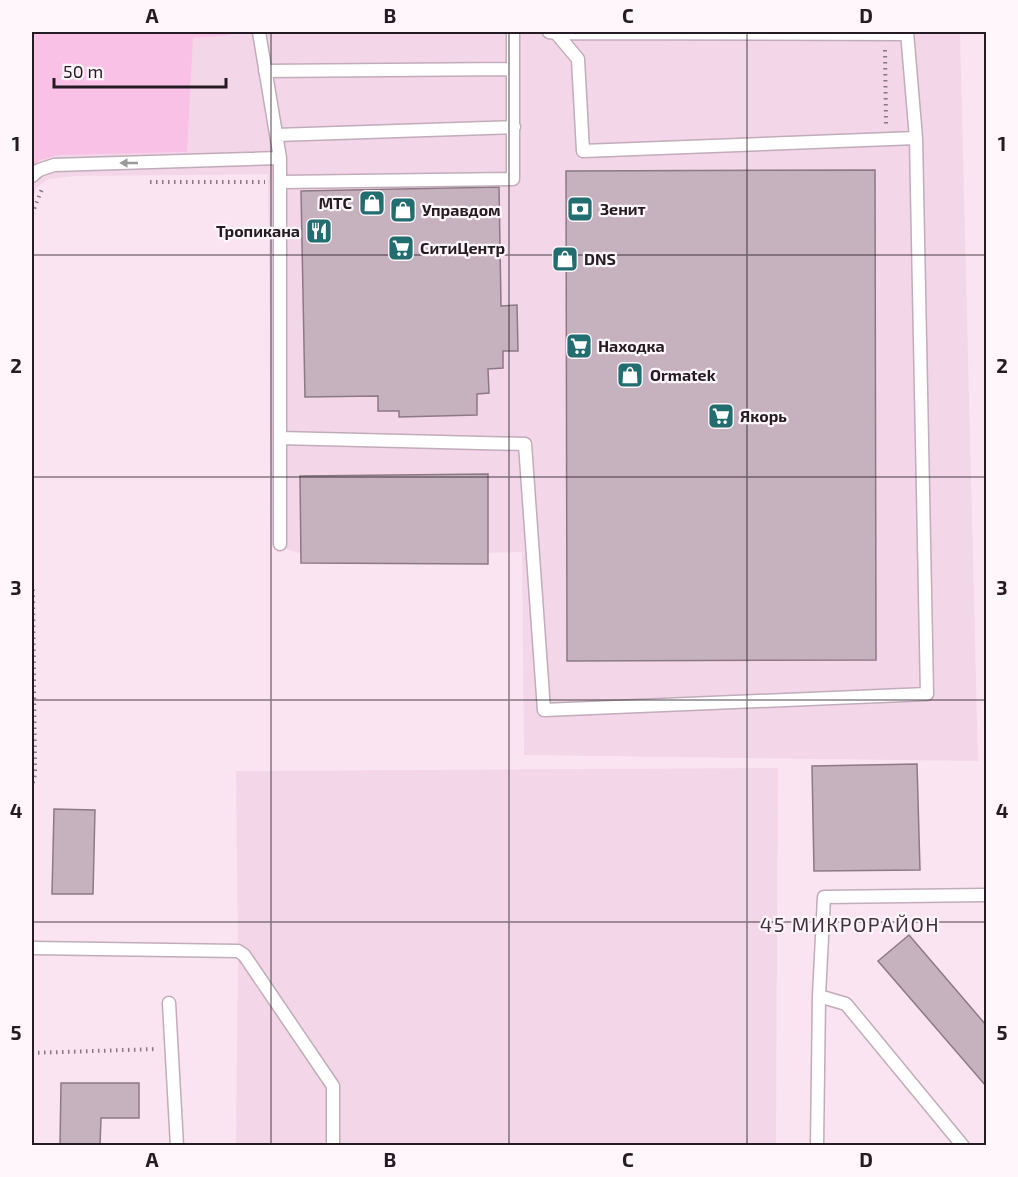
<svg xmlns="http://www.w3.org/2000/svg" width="1018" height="1177" font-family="'Exo 2',sans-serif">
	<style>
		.built { fill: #f4d6e9 }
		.green { fill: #f9c1e6 }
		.building { fill: #c6b1be; stroke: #8d7986; stroke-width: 1.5 }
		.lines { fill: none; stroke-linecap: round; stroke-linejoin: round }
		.service-casing { stroke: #c1acb9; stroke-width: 15 }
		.path { stroke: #867780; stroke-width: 4; stroke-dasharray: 1.5 4.5; stroke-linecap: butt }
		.service { stroke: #fff; stroke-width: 12 }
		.oneway { fill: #9c999c }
		.grid { fill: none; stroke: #241c22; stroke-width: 1.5; stroke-opacity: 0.55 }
		.labels { text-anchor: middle; stroke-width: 4.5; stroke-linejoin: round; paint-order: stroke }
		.poi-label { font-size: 16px; font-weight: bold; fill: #241c22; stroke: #fff6fb; text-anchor: start }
		.quarter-label { font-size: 20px; letter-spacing: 1.5px; fill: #42313c; stroke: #fff6fb }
		.neatline { fill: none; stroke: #241c22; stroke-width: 2 }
		.grid-label { font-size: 20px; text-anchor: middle; font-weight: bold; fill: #241c22 }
	</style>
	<rect width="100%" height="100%" fill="#fbe4f2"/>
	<path class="built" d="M32,32H960L978,761L524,755L522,552L312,557L272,545L268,174L77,176L48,179L36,188L32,204Z
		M778,768L776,1145L236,1146L238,951L236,771Z"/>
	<path class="green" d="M32,32H231V35L193,38L187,152L59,155L40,160L32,167Z"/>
	<path class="building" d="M875,170L876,660L567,661L566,171Z
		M499,187L501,306L517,305L518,351H503V368L488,369L489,393L477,394V415L399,417V411H378V396L305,397L301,191Z
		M488,474V564L301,563L300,476Z
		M917,764L920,870L814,871L812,766Z
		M54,809L95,810L93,894H52Z
		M909,935L986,1025V1086L878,961Z
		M61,1083H139V1118H101L100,1146H60Z"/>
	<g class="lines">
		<defs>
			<path id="service" d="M259,32L280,158V438L525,444L544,710L927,694L916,138
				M549,32L556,33L578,59L583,151L916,138L907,32
				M556,33L906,34
				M265,71L513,69
				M276,135L514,127
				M32,176L39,170L54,165L280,158
				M281,182L513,179V32
				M280,438V544
				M32,948L238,951L244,955L333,1086V1146
				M819,996L846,1004L963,1146
				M169,1003L177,1146
				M817,1146L819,996L824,897L986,895"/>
		</defs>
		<use href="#service" class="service-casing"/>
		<path class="path" d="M885,50L886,124
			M150,182H265
			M32,214L42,189
			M32,590L33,591L35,774L32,787
			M32,977V965
			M32,1053L156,1049"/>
		<use href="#service" class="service"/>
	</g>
	<defs><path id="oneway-solid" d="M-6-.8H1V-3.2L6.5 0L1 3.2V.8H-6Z" transform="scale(1.5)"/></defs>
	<use class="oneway" href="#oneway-solid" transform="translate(129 163) rotate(-180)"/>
	<path class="grid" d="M271,32V1146M509,32V1146M747,32V1146M32,255H986M32,477H986M32,700H986M32,922H986"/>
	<defs>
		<symbol id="shop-square" viewBox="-11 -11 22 22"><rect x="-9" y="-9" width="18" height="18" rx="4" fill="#226d6f" stroke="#fff6fb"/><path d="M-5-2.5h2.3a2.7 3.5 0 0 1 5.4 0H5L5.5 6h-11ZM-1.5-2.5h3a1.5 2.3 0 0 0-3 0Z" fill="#fff"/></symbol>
		<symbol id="bank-square" viewBox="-11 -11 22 22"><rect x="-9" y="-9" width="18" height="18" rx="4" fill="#226d6f" stroke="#fff6fb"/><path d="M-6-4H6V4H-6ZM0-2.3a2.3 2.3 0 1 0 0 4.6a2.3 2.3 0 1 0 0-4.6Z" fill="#fff"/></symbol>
		<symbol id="restaurant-square" viewBox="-11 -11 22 22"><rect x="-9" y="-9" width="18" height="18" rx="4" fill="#226d6f" stroke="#fff6fb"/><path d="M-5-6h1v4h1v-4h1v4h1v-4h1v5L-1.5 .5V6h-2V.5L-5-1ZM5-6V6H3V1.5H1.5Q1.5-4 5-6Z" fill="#fff"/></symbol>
		<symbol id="supermarket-square" viewBox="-11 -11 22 22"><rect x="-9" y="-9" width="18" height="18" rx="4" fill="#226d6f" stroke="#fff6fb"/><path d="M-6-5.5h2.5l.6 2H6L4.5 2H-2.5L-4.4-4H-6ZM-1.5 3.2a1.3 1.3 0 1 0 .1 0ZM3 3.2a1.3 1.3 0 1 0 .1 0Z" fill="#fff"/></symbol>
	</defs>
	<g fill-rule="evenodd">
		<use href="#shop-square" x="357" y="188" width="30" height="30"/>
		<use href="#bank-square" x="565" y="194" width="30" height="30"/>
		<use href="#shop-square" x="388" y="195" width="30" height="30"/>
		<use href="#restaurant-square" x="304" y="216" width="30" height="30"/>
		<use href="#supermarket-square" x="386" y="233" width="30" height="30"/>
		<use href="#shop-square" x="550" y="244" width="30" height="30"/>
		<use href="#supermarket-square" x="564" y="331" width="30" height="30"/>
		<use href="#shop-square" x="615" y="360" width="30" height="30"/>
		<use href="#supermarket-square" x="706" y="401" width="30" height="30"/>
	</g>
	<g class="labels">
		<g class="poi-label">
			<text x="352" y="209" text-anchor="end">МТС</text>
			<text x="600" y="215">Зенит</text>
			<text x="422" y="216">Управдом</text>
			<text x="300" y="237" text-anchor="end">Тропикана</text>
			<text x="420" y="254">СитиЦентр</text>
			<text x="584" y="265">DNS</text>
			<text x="598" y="352">Находка</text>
			<text x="650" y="381">Ormatek</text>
			<text x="740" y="422">Якорь</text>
		</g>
		<g class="quarter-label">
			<text x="850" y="932">45 МИКРОРАЙОН</text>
		</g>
	</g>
	<rect width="1018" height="1177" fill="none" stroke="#fff6fb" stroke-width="66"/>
	<path d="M54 78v9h172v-9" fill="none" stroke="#241c22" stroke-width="3"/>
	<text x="63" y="78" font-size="18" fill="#241c22" stroke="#fff6fb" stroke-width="4.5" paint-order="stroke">50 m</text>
	<rect x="33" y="33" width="952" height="1111" class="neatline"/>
	<g class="grid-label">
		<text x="152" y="23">A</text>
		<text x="390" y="23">B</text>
		<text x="628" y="23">C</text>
		<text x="866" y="23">D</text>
		<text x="16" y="151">1</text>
		<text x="1002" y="151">1</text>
		<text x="16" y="373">2</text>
		<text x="1002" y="373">2</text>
		<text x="16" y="595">3</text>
		<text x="1002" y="595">3</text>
		<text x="16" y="818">4</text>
		<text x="1002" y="818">4</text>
		<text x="16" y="1040">5</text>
		<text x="1002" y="1040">5</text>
		<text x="152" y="1167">A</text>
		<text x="390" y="1167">B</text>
		<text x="628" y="1167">C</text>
		<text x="866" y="1167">D</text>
	</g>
</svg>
